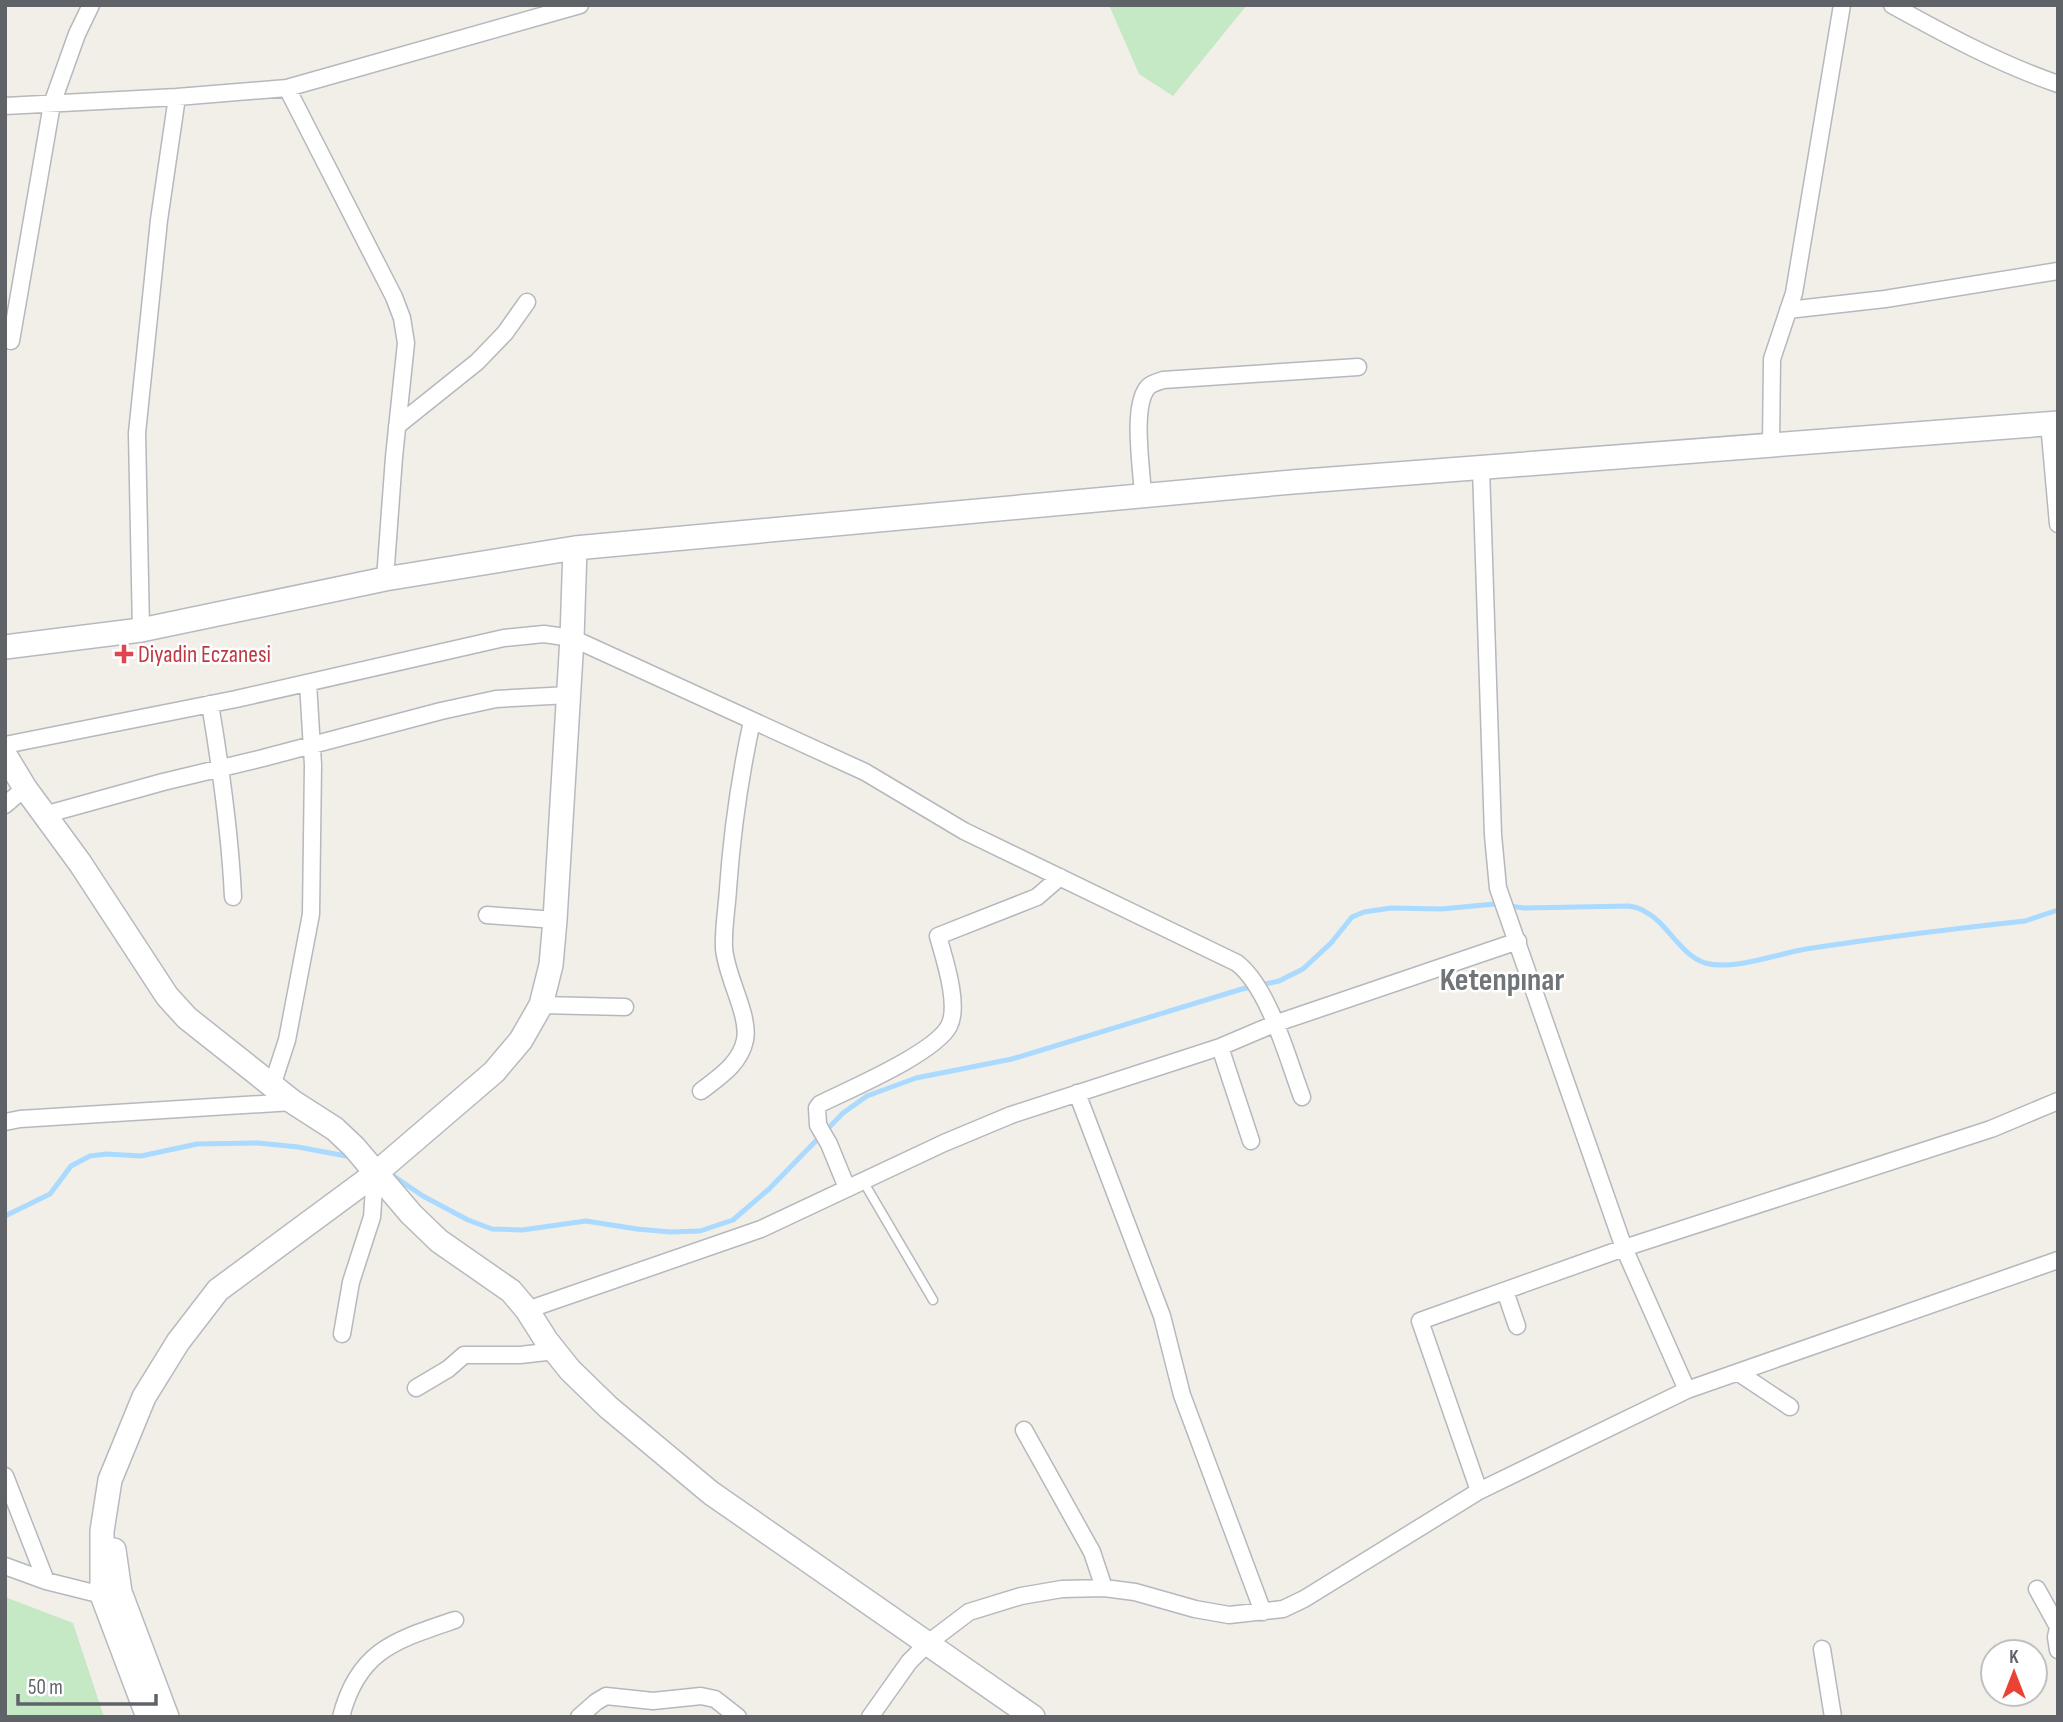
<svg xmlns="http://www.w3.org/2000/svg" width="2063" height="1722" font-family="'Sofia Sans Condensed',sans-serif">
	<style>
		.green { fill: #c5e8c5 }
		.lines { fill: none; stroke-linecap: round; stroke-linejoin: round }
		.stream { stroke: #aadaff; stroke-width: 5 }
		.lane-casing { stroke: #b5b8bc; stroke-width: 11 }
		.street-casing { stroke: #b5b8bc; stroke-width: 19 }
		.secondary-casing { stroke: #b6babf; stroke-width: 26 }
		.lane { stroke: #fff; stroke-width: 8 }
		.street { stroke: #fff; stroke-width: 16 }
		.secondary { stroke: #fff; stroke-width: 23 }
		.health-dot { fill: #e0444e; stroke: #fff; stroke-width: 2.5 }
		.labels { text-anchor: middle; stroke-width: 5; stroke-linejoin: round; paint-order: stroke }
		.health-label { font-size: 24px; fill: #be3a42; stroke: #fff; text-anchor: start }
		.district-label { font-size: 32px; font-weight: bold; fill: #70757a; stroke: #fff }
	</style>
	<rect width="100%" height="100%" fill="#f1efe8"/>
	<path class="green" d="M1109,5H1247L1173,96L1139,74Z
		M5,1597L73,1623L104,1717H5Z"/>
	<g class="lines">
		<path class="stream" d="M389,1173L423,1196L468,1220L492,1229L522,1230L586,1221L637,1229L670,1232L700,1231L733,1220L769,1189L843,1113L867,1096L916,1078L1012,1059L1242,989L1279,981L1303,969L1331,943L1352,917L1364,912L1391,908L1442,909L1494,904L1524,908L1629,906C1634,907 1640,908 1644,911C1668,923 1679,954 1705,963C1734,971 1776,954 1806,949C1878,938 1951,929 2025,921L2058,910
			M5,1216L50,1194L71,1166L90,1156L106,1154L141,1156L197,1144L258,1143L298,1147L346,1156"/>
		<defs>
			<path id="lane" d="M863,1181L933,1300"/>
			<path id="street" d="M1892,5C1946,35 2000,64 2058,84
				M287,88L394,297L402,318L406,343L394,457L385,579
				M5,106L177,97L287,88L580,5
				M1788,310L1885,299L2058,271
				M11,341L52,104L77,34L91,5
				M2049,423L2058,524
				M397,426L477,362L505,333L527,302
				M1771,445L1772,359L1794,293L1842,5
				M1481,468L1493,835L1498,888L1624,1248L1687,1390
				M1143,496C1142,470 1131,406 1148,387C1152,383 1158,382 1163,380L1358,367
				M141,630L137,433L159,220L177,97
				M210,704C221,769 230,832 233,897
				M5,745L236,699L504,638L544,634L572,638L865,772L964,831L1237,963C1269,988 1287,1057 1302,1097
				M5,805L25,788
				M44,815L163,782L263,758L441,711L496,699L569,695
				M487,915L555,920
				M541,1005L625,1007
				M1220,1047L1251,1141
				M272,1086L287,1040L311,914L313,765L308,683
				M701,1091C719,1077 740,1064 745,1040C750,1015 726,977 724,948C723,928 727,908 728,889C732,832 740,776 752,721
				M1077,1093L1162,1316L1182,1395L1263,1612
				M5,1122L20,1119L293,1102
				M847,1188L829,1144L818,1125L817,1108L820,1104C850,1089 935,1053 949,1026C960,1005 944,958 938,936L1037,897L1060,877
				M1505,1291L1517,1326
				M527,1310L761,1229L944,1143L1011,1115L1220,1047L1274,1024L1518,941
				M342,1334L351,1282L372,1217L375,1174
				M1739,1373L1790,1407
				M416,1388L448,1369L464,1355H520L555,1351
				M1024,1430L1092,1552L1104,1588
				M5,1476L46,1581
				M1479,1491L1420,1321L1624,1248L1991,1129L2058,1101
				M5,1566L46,1581L102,1595L110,1594
				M2037,1589L2058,1627
				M2058,1627L2056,1637L2058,1650
				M1822,1649L1833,1717
				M341,1717C358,1650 396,1640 455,1620
				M579,1717L596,1702L606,1696L653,1701L701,1696L715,1699L738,1717
				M870,1717L909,1662L928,1643L969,1612L1021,1596L1062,1589L1104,1588L1135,1592L1195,1609L1229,1615L1283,1609L1304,1599L1479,1491L1687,1390L2058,1260"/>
			<path id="secondary" d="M5,647L141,630L385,579L575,548L1292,482L2058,423
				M5,755L25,788L80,863L167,996L187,1018L293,1102L335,1129L354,1147L411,1214L439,1241L511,1291L527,1310L546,1340L570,1370L608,1407L711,1493L1033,1717
				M114,1550L120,1592L167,1717
				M148,1717L102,1595V1531L110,1480L144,1397L178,1342L218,1290L375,1174L494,1072L521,1040L541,1005L551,965L555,920L572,638L575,548"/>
		</defs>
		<use href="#lane" class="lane-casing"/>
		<use href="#street" class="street-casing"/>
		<use href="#secondary" class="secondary-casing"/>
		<use href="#lane" class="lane"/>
		<use href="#street" class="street"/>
		<use href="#secondary" class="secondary"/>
	</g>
	<path class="health-dot" d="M120.5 643.5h7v7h7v7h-7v7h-7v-7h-7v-7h7z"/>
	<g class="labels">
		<g class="health-label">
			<text x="138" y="662">Diyadin Eczanesi</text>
		</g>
		<g class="district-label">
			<text x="1502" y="990">Ketenpınar</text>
		</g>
	</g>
	<rect width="2063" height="1722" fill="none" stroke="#5f6368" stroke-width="14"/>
	<g transform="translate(2014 1673)"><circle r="33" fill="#ffffff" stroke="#bfc1c3" stroke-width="2"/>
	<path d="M0-5L12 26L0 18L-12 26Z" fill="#ea4335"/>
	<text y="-10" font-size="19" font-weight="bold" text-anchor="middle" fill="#5f6368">K</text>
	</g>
	<path d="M18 1694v10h138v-10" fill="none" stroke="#5f6368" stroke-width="3.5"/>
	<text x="28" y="1694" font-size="21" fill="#5f6368" stroke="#ffffff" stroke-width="5" paint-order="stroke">50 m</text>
</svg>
